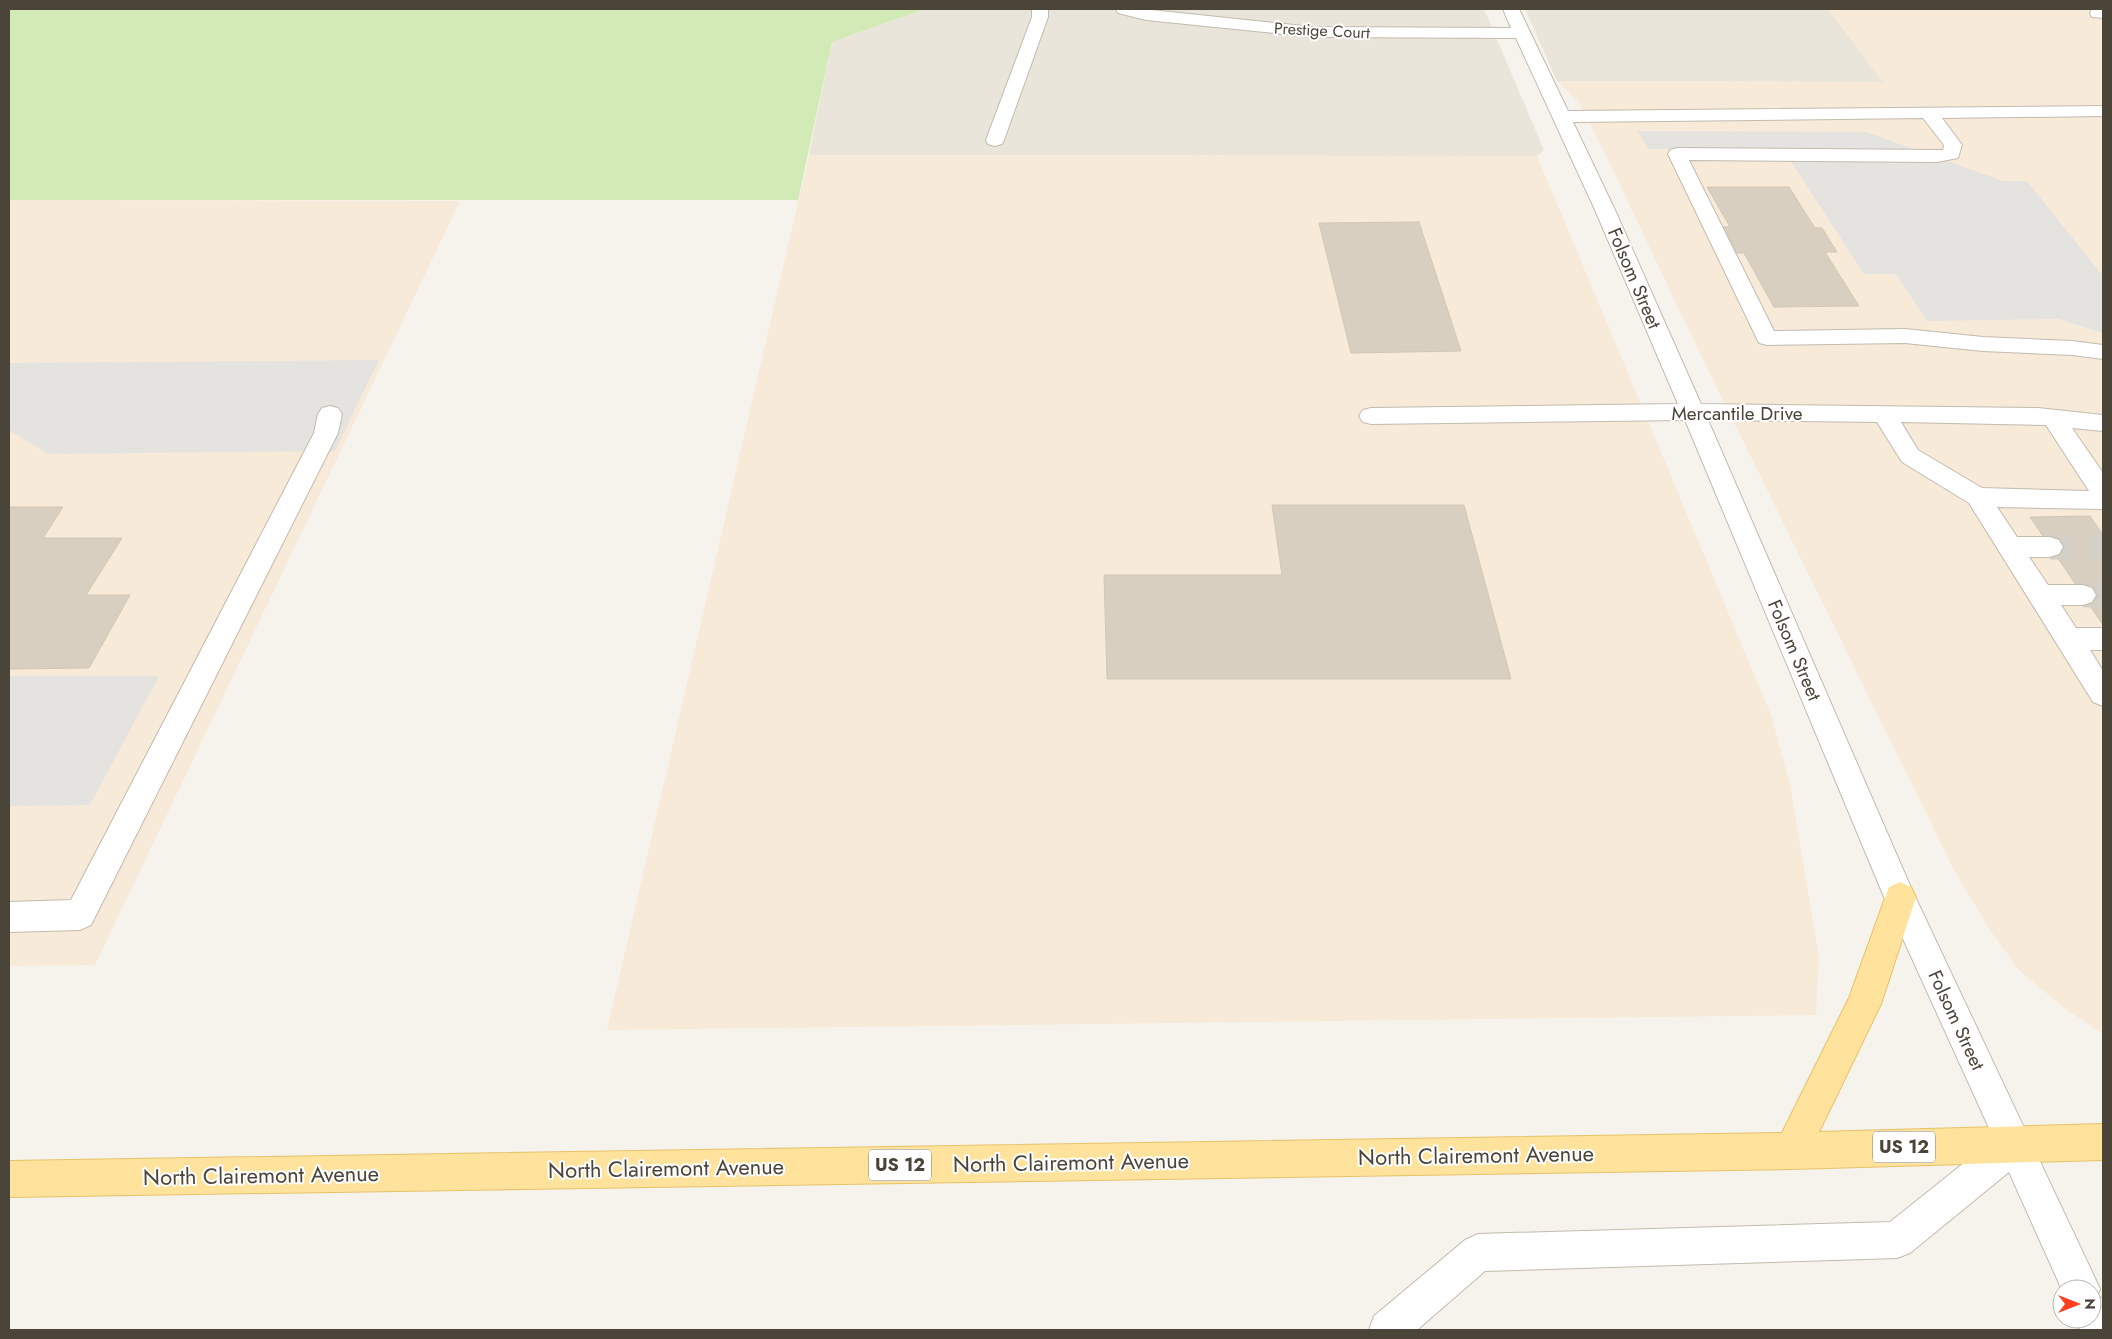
<svg xmlns="http://www.w3.org/2000/svg" width="2112" height="1339" font-family="Jost,sans-serif">
	<style>
		.residential { fill: #eae5da }
		.commercial { fill: #f7ead8 }
		.green { fill: #d2eab5 }
		.parking { fill: #e5e3e0 }
		.building { fill: #d8cfc1; stroke: #d3c7b4 }
		.lines { fill: none; stroke-linecap: round; stroke-linejoin: round }
		.minor-tunnel { stroke: #d4d0c8; stroke-width: 25; stroke-dasharray: 25 12; stroke-linecap: butt }
		.minor-casing { stroke: #c2bbae; stroke-width: 2 }
		.major-casing { stroke: #e6c16a; stroke-width: 2 }
		.minor { fill: #fff; fill-rule: evenodd }
		.major { fill: #ffe39c; fill-rule: evenodd }
		.labels { text-anchor: middle; stroke-width: 4; stroke-linejoin: round; paint-order: stroke }
		.far-street-label { font-size: 16px; fill: #4b4439; stroke: #fff }
		.shield { fill: #fff; stroke: #817c74; stroke-width: 1 }
		.shield-label { font-size: 18px; font-weight: bold; fill: #4b4439 }
		.street-label { font-size: 19px; fill: #4b4439; stroke: #fff }
		.near-street-label { font-size: 22px; fill: #4b4439; stroke: #fff }
	</style>
	<rect width="100%" height="100%" fill="#f6f3ec"/>
	<path class="residential" d="M925,9H1484L1544,150L1537,156L809,155L832,42Z
		M1525,9H1828L1884,82L1557,81Z"/>
	<path class="commercial" d="M1828,9H2103V1034L2064,1008L2019,970L1992,933L1955,872L1693,339L1602,147L1578,101L1557,81L1883,82Z
		M809,155L1537,156L1771,715L1790,784L1819,957L1816,1015L607,1030Z
		M9,200L460,201L95,965L9,966Z"/>
	<path class="green" d="M9,9H925L832,42L798,200H9Z"/>
	<path class="parking" d="M1638,131L1866,132L2003,181H2027L2103,276V333L2058,319L1927,321L1896,274H1864L1783,149H1648Z
		M379,360L335,451L48,454L9,430V363Z
		M9,676H159L90,805L9,806Z"/>
	<path class="building" d="M1707,187H1789L1815,228H1822L1837,252H1825L1859,306L1774,307L1744,253H1736L1721,227H1730Z
		M1419,222L1461,351L1351,353L1319,223Z
		M1272,505H1464L1511,679H1107L1104,575H1282Z
		M9,507H63L43,538H122L86,595H130L89,668L9,669Z
		M2090,516L2103,535V625L2030,517Z"/>
	<g class="lines">
		<path class="minor-tunnel" d="M2050,547H2103
			M2083,595H2103"/>
		<defs>
			<path id="minor" d="M1032,9H1048V17L1004,140L1002,144L995,146L988,144L986,140L1032,17Z
				M1116,9H1142L1313,27L1511,28L1503,9H1519L1568,111L2103,106V116L1942,118L1962,145L1958,158L1937,162L1689,160L1774,331L1905,329L1983,337L2072,341L2103,345V359L2072,355L1983,351L1905,343L1767,345L1759,343L1668,154L1670,150L1677,148L1943,150L1944,145L1923,118L1573,122L1615,210L1701,404L2038,408L2103,415V431L2072,428L2103,473V509L1997,507L2017,537H2050L2059,540L2063,547L2059,554L2050,557H2029L2048,585H2083L2092,588L2096,595L2092,602L2083,605H2061L2076,628H2103V650H2090L2103,671V706L2093,702L1969,503L1902,462L1877,422L1708,420L1912,890L2094,1276L2100,1289L2097,1296L2103,1299V1330H2080L2075,1319H2092V1289L2062,1290L2009,1172L1910,1253L1897,1258L1485,1271L1417,1330H1369L1374,1316L1465,1240L1478,1234L1890,1222L1994,1139L1884,897L1685,420L1371,424L1363,422L1359,416L1363,410L1371,408L1678,404L1595,210L1516,38L1313,37L1146,20L1118,13ZM1901,422L2046,425L2089,491L1982,488L1918,450Z
				M2092,9H2103V18L2092,17L2090,13Z
				M330,406L338,408L342,414L338,433L91,925L80,930L9,932V902L71,900L314,433L318,414L322,408Z"/>
			<path id="major" d="M1900,882L1911,887L1916,897L1881,1004L1819,1132L2103,1124V1160L1792,1169L9,1197V1161L1782,1133L1849,998L1889,887Z"/>
		</defs>
		<use href="#minor" class="minor-casing"/>
		<use href="#major" class="major-casing"/>
		<use href="#minor" class="minor"/>
		<use href="#major" class="major"/>
	</g>
	<g class="labels">
		<g class="far-street-label">
			<text transform="translate(1322 30) rotate(3)" y="6">Prestige Court</text>
		</g>
		<g class="shield">
			<rect x="1873" y="1131.5" width="62" height="31" rx="4"/>
			<rect x="869" y="1149.5" width="62" height="31" rx="4"/>
		</g>
		<g class="shield-label">
			<text x="1904" y="1153">US 12</text>
			<text x="900" y="1171">US 12</text>
		</g>
		<g class="street-label">
			<text transform="translate(1635 278) rotate(67)" y="7">Folsom Street</text>
			<text x="1737" y="420">Mercantile Drive</text>
			<text transform="translate(1795 650) rotate(67)" y="7">Folsom Street</text>
			<text transform="translate(1957 1020) rotate(65)" y="7">Folsom Street</text>
		</g>
		<g class="near-street-label">
			<text transform="translate(1476 1155) rotate(-1)" y="8">North Clairemont Avenue</text>
			<text transform="translate(1071 1162) rotate(-1)" y="8">North Clairemont Avenue</text>
			<text transform="translate(666 1168) rotate(-1)" y="8">North Clairemont Avenue</text>
			<text transform="translate(261 1175) rotate(-1)" y="8">North Clairemont Avenue</text>
		</g>
	</g>
	<rect width="2112" height="1339" fill="none" stroke="#4b4439" stroke-width="20"/>
	<g transform="translate(2077 1304) rotate(90)"><circle r="24" fill="#ffffff" stroke="#b7b4b0"/>
	<path d="M0-4L9 19L0 12L-9 19Z" fill="#fc3f1d"/>
	<text y="-8" font-size="14" font-weight="bold" text-anchor="middle" fill="#4b4439">N</text>
	</g>
</svg>
